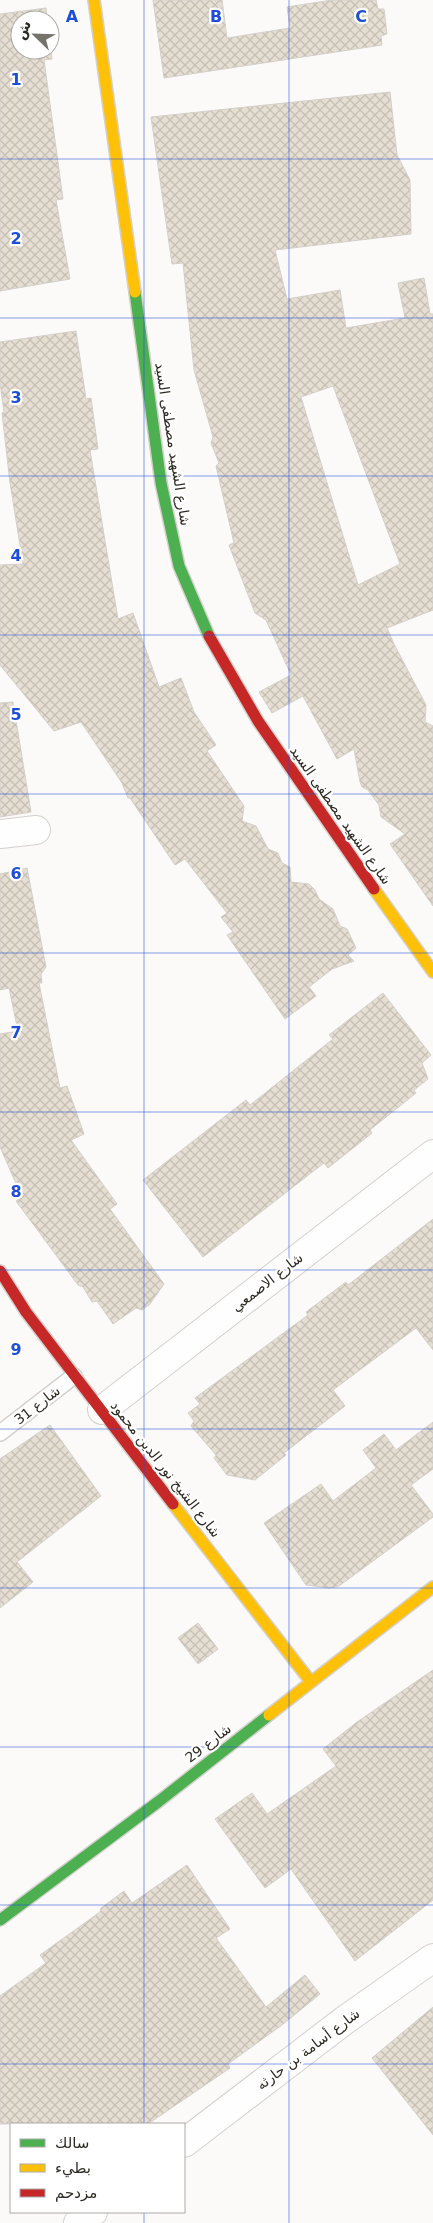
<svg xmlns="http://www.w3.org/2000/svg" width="433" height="2223" font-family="'DejaVu Sans','Noto Naskh Arabic',sans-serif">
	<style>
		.building { fill: url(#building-cross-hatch); stroke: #d3d0cb; fill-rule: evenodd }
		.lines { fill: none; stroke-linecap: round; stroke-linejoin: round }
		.lane-casing { stroke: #d4d1cd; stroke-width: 18 }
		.street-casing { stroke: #d4d1cd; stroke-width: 30 }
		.fast-casing { stroke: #d4d1cd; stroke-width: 14 }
		.slow-casing { stroke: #d4d1cd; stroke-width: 14 }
		.jam-casing { stroke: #d4d1cd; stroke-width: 14 }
		.lane { stroke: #fffefe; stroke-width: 15 }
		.street { stroke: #fffefe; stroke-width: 28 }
		.fast { stroke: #4caf50; stroke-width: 11 }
		.slow { stroke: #ffc107; stroke-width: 11 }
		.jam { stroke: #c62828; stroke-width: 11 }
		.grid { fill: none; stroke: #1d4ed8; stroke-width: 1; stroke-opacity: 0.55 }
		.labels { text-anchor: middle; stroke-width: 4.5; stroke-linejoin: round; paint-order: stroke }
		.street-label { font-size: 14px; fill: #2e2a22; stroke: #fff }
		.grid-label { font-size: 16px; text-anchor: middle; font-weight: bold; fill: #1d4ed8; stroke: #fff; stroke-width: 4.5; stroke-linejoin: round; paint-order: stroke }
	</style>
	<defs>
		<pattern id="building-cross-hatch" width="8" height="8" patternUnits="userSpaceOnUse" patternTransform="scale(1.25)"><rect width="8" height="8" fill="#e6ded2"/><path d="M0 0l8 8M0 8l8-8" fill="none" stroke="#c6bfb4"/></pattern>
	</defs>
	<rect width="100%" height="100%" fill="#fcfaf8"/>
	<path class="building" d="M153,0H222L227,38L290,28L287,7L332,0H376L378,9H384L387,34L381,36L382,45L164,78Z
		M46,8L47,20H20V50H50V42L52,59L44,60L63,199L56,200L70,279L0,291V14Z
		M390,92L397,155L410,180L411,234L275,250L287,299L340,290L346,328L405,318L398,283L424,278L430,314H433V610L387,628L394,644L426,705L425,722L433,726V906L390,844L405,834L381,817L379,805L368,790L362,787L360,782L354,749L337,759L303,696L272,713L259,692L291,675L266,620L255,613L229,545L234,543L216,466L219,463L211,443L213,437L194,370L183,263L172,264L151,117ZM333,386L400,564L358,585L301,397Z
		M76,331L86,399L91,398L98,449L90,450L118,619L133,613L159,687L181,678L194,712L216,745L207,751L244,806L242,821L256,826L268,849L278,853L282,863L290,867L291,882L309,884L315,890L319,899L333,909L340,926L347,929L356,948L348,955L354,961L332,969L309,987L316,996L285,1019L227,935L233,932L221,917L227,913L185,859L175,865L130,798H128L122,783L81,722L54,731L0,665V565L23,564L10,483L2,413L4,412L0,383V342Z
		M13,702L31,812L0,817V703Z
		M27,868L46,967L41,974L42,983H39L60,1088L67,1086L84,1134L71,1140L117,1204L110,1209L164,1284L150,1304L142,1310L136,1308L113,1324L97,1301L92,1302L83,1287L78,1285L16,1201L22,1197L0,1147V1034L18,1031L9,988L0,990V874Z
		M383,993L431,1055L422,1063L428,1079L414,1090L416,1093L370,1130L372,1133L328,1168L324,1163L203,1257L143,1180L246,1100L250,1105L333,1039L329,1035Z
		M433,1219V1350L416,1328L333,1390L345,1406L284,1453L286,1455L255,1480L227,1475L214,1458L216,1455L191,1426L194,1421L188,1413L200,1404L195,1398L308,1315L306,1312L346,1282L348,1285Z
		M433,1422V1469L411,1485L433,1514V1517L339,1586L330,1588L306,1585L264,1523L321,1484L333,1501L376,1468L363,1450L384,1434L396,1450Z
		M50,1425L101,1496L17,1562L33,1582L0,1608V1459Z
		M198,1623L218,1649L198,1664L178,1638Z
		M433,1670V1900L355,1961L291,1869L265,1888L215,1819L252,1793L267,1814L336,1766L323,1749L357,1722Z
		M187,1865L230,1929L216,1938L266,2007L305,1975L320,1994L282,2025L228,2064L230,2068L148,2124H0V1996L46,1963L40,1955L100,1912L101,1908L124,1891L132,1903Z
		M433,2007V2135L372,2058Z"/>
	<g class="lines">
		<defs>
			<path id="lane" d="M0,1433L74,1376"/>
			<path id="street" d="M0,834L36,830
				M102,1410L433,1154
				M184,2143L345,2020L433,1958
				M78,2223L93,2212"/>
			<path id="fast" d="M135,292L161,483L179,566L209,636
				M0,1920L158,1802L269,1715"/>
			<path id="slow" d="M94,0L135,292
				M374,889L433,972
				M173,1504L311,1682
				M269,1715L433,1587"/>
			<path id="jam" d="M209,636L258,721L374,889
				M0,1271L26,1312L173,1504"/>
		</defs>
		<use href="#lane" class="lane-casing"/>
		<use href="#street" class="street-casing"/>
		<use href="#fast" class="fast-casing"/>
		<use href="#slow" class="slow-casing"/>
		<use href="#jam" class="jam-casing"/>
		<use href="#lane" class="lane"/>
		<use href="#street" class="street"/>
		<use href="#fast" class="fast"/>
		<use href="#slow" class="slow"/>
		<use href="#jam" class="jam"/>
	</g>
	<path class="grid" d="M144,0V2124M289,0V2223M0,159H433M0,318H433M0,476H433M0,635H433M0,794H433M0,953H433M0,1112H433M0,1270H433M0,1429H433M0,1588H433M0,1747H433M0,1905H433M0,2064H433M144,2212V2223"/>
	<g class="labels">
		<g class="street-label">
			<text transform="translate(173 444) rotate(81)" y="5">شارع الشهيد مصطفى السيد</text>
			<text transform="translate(341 815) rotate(55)" y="5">شارع الشهيد مصطفى السيد</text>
			<text transform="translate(267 1282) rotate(-38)" y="5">شارع الاصمعي</text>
			<text transform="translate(37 1405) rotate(-38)" y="5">شارع 31</text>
			<text transform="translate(166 1469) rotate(52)" y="5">شارع الشيخ نور الدين محمود</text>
			<text transform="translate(208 1743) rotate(-38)" y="5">شارع 29</text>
			<text transform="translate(308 2049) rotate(-37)" y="5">شارع أسامة بن حارثه</text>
		</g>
	</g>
	<g class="grid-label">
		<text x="72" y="22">A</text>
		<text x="216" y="22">B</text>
		<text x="361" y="22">C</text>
		<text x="16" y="85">1</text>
		<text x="16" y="244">2</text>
		<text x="16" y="403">3</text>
		<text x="16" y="561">4</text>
		<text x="16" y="720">5</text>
		<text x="16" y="879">6</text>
		<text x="16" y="1038">7</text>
		<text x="16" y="1197">8</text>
		<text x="16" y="1355">9</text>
	</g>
	<rect x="10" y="2123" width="175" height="90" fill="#ffffff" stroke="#abaaa7"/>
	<rect x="20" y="2139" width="25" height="8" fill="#4caf50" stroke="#abaaa7"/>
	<text x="55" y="2148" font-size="15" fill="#2e2a22">سالك</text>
	<rect x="20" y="2164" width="25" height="8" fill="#ffc107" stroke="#abaaa7"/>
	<text x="55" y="2173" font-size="15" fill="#2e2a22">بطيء</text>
	<rect x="20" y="2189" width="25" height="8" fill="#c62828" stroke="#abaaa7"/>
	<text x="55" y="2198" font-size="15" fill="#2e2a22">مزدحم</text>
	<g transform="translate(35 35) rotate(293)"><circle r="24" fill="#ffffff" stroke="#abaaa7"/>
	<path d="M0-4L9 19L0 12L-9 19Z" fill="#76736d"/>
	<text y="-8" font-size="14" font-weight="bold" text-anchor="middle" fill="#2e2a22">ش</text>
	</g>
</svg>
